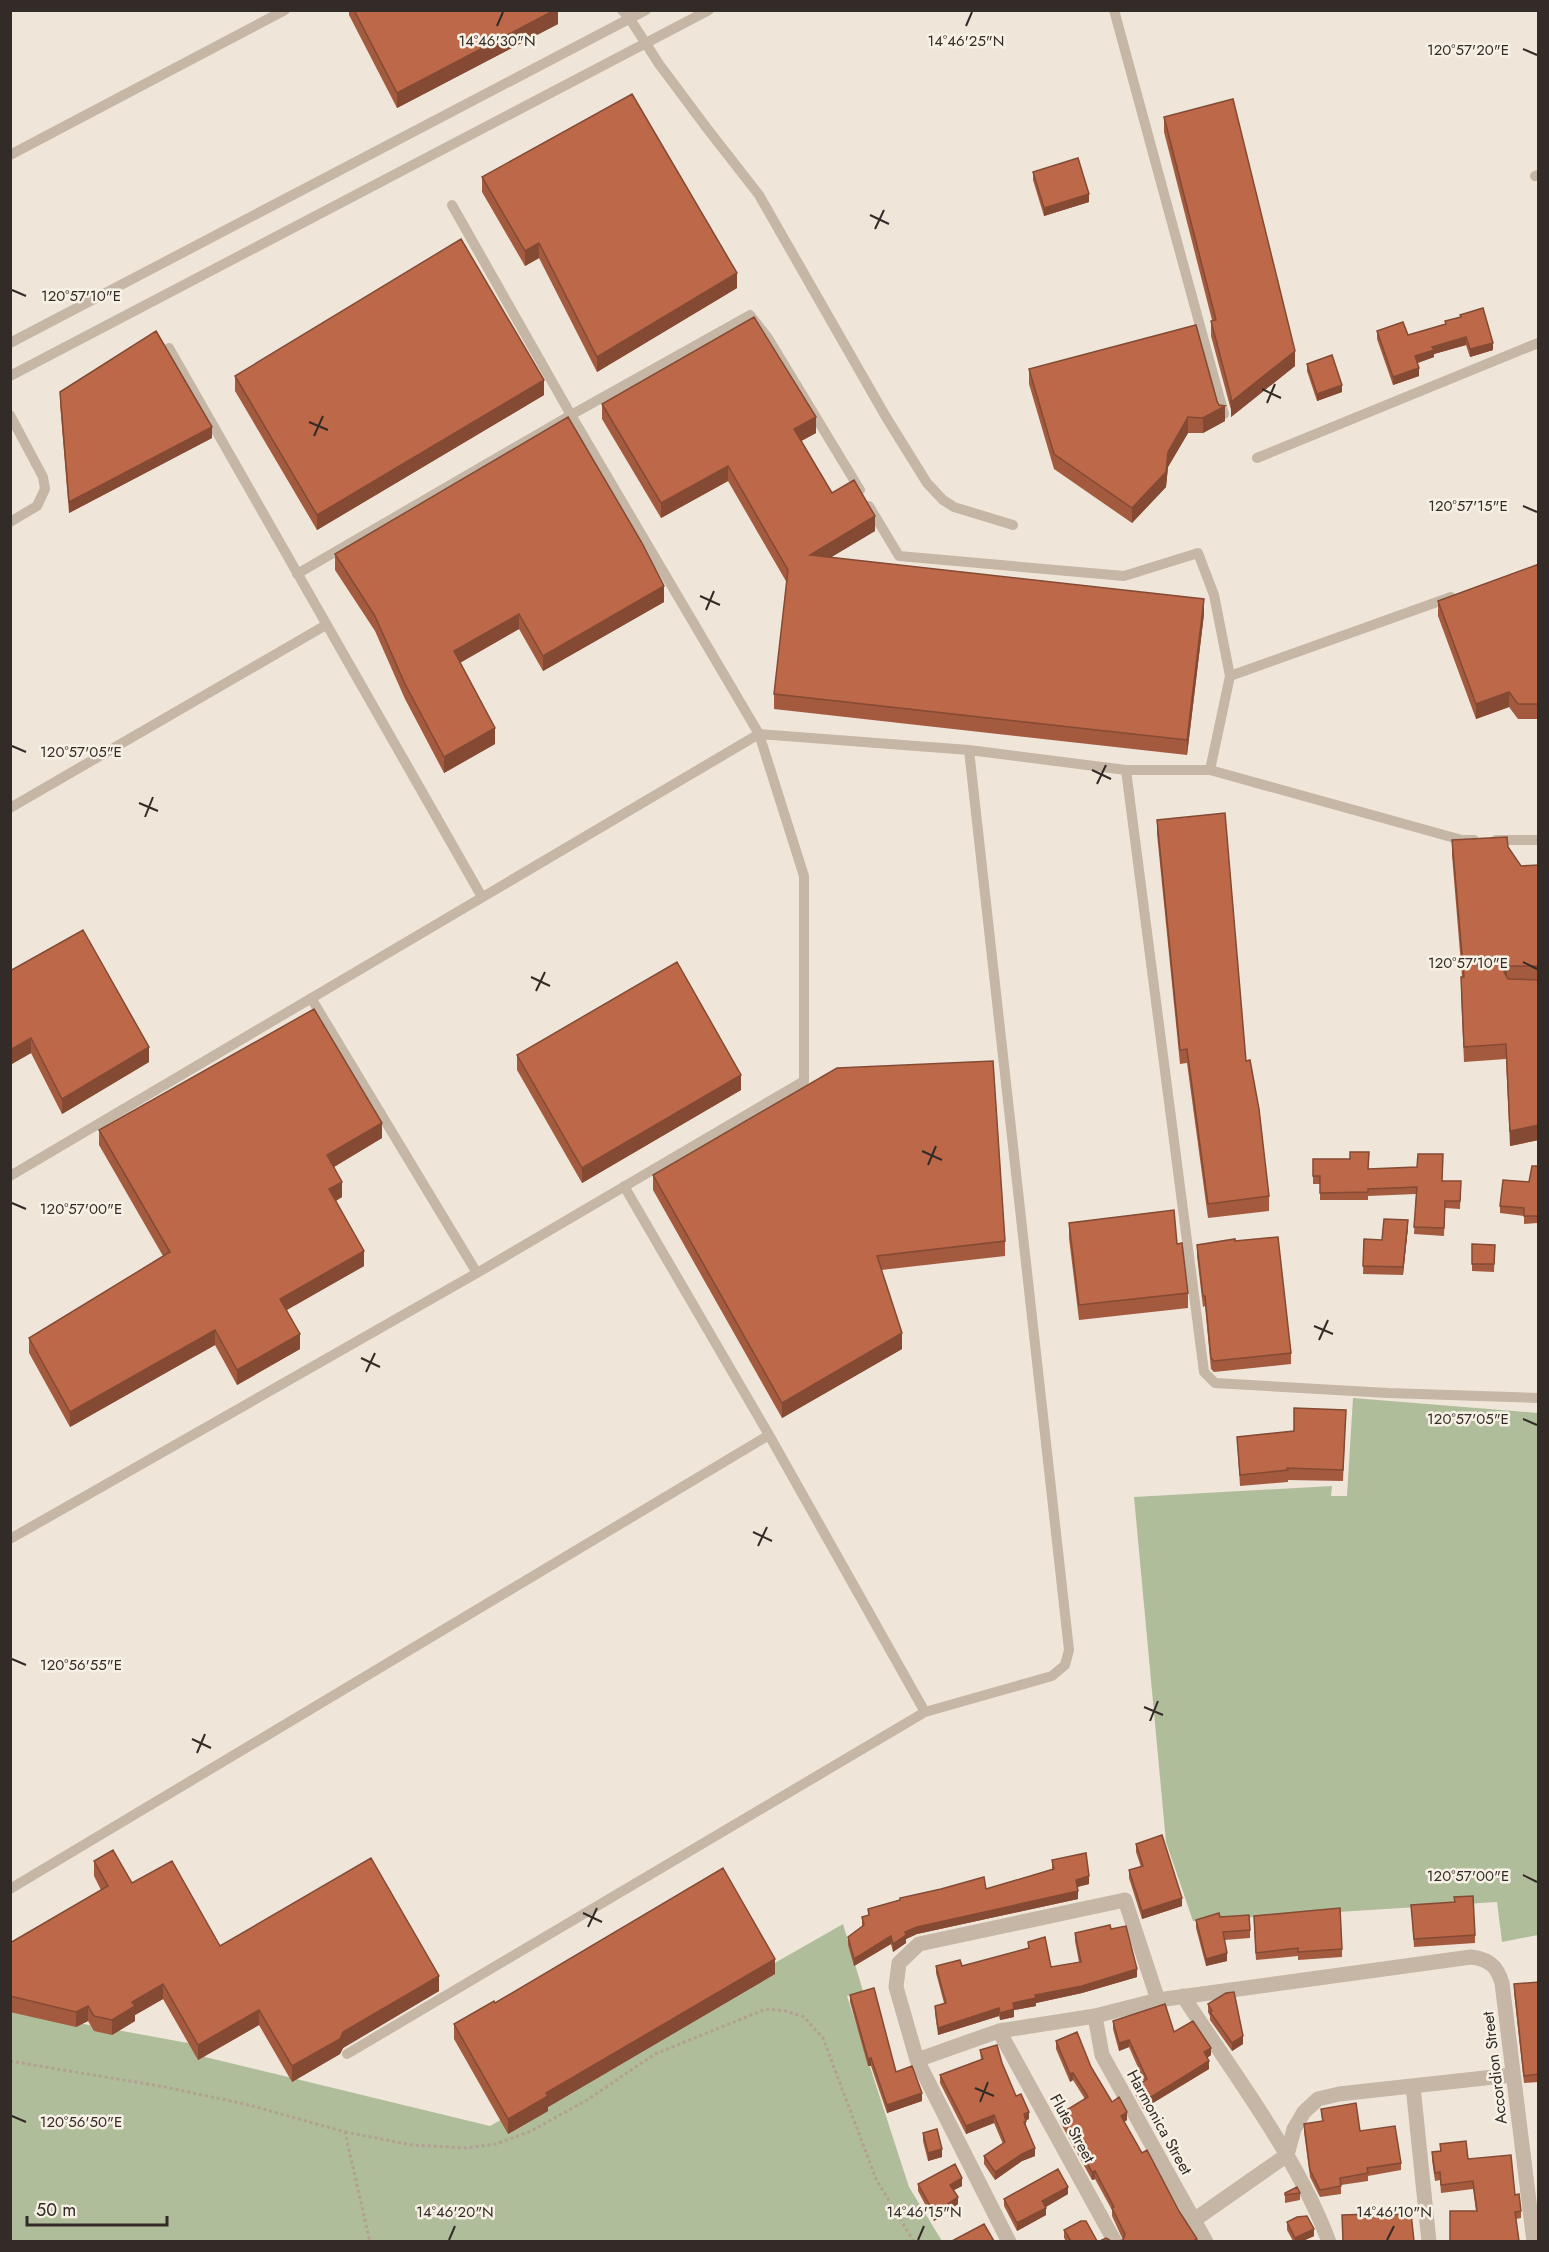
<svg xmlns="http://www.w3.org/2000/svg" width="1549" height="2252" font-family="Jost,sans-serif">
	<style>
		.green { fill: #b0bd9b }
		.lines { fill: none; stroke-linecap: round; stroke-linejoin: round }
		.path { stroke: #b2a091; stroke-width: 3; stroke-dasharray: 3 3; stroke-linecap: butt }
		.service { stroke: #c6b6a6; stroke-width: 10 }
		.minor { stroke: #c6b6a6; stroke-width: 15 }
		.wall { fill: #a35a3f }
		.shaded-wall { fill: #844a33 }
		.building { fill: #bd6949; stroke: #844a33; stroke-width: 1.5 }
		.ticks { fill: none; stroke: #332b27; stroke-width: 2 }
		.labels { text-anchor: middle; stroke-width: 5; stroke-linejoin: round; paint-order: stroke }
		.street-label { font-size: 16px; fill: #332b27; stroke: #f7f0e5 }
		.ticks-label { font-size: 15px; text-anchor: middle; fill: #332b27; stroke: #f7f0e5; stroke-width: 5; stroke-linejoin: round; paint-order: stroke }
	</style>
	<rect width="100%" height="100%" fill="#efe6d9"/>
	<path class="green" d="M1353,1398L1538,1413V1935L1502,1942L1497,1902L1193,1921L1166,1842L1134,1497L1332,1486L1331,1496H1347Z
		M843,1924L863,1991L847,1996L909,2187L942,2241L11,2242V2006L84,2024L199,2045L205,2057L490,2126Z"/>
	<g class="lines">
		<path class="path" d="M10,2061L165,2087L249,2105L345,2132L370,2242
			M345,2132L412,2145L466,2148L496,2144L531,2131L587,2100L655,2054L766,2009L786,2011L804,2017L823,2038L876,2179L914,2242"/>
		<path class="service" d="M622,10L630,19L659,64L706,127L759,195L886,417L927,483L943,500L954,507L1013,525
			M1114,10L1224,414
			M10,155L285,10
			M1535,176L1538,175
			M10,343L646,10
			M169,348L482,897
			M10,376L709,10
			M10,415L43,477L45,489L37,506L10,522
			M1257,458L1538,343
			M869,506L899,556L1124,576L1198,553L1214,595L1230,676L1210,770
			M297,574L571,415L750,315L768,338L860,490
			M1230,676L1451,597
			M1126,770L1204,1372L1215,1383L1388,1393L1538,1398
			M10,808L326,625
			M1496,840H1538
			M311,998L477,1273
			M10,1176L759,734L969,750L1126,770H1210L1462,840H1474
			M624,1186L769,1435L925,1712L1052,1676L1065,1665L1069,1650L969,750
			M10,1539L477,1273L804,1081V876L759,734L571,415L452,205
			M10,1889L769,1435
			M347,2054L925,1712"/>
		<path class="minor" d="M1183,1996C1233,2073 1297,2156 1329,2242
			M1095,2016L1102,2055L1206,2242
			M999,2031L1115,2242
			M917,2060L896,1987L899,1963L919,1944L1125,1900L1158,2000
			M1413,2086L1429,2242
			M1194,2220L1287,2155L1294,2129L1304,2112L1318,2099L1339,2094L1512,2075
			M1009,2242L917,2060L999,2031L1095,2016L1158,2000L1471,1957C1489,1959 1497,1966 1502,1983L1534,2242"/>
	</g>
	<path class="wall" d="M349,10H558V24L397,108L349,15Z
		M1164,117L1295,366L1231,417V410L1211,336V321L1212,320L1164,132Z
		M1033,172L1089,202L1044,216L1033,180Z
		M482,177L737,288L597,372L539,258L525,266L482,192Z
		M1460,315L1493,350L1470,357L1466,345L1434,354V357L1417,363L1419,376L1393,385L1377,339V331L1408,335L1445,324V321L1460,317Z
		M1307,364L1342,392L1317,401L1307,371Z
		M1029,369L1217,401L1225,421L1203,433H1188L1168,467L1166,487L1132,523L1054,469L1029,384Z
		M235,376L544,395L317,530L235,391Z
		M60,392L212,438L69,513L60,403Z
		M602,404L816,433L801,441L832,493L875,531L831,557L1204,614L1187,755L774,709V694L787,583L728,481L661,518L602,419Z
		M335,554L664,602L543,671L519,629L460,663L495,744L444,773L405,699L375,631L335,570Z
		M1539,564V719H1518L1509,707L1476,719L1438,616V601Z
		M1157,820L1246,1061L1269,1196V1211L1208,1218L1187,1063L1180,1064L1157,834Z
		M1452,840L1508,847L1521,866L1539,865V1140L1510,1146L1506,1059L1464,1062L1461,992V977H1462L1452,855Z
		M10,971L149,1062L62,1114L31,1053L10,1065Z
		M517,1055L741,1090L582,1183L517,1070Z
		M99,1130L382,1138L334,1167L342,1197L336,1201L364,1266L286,1310L300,1349L237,1385L215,1345L70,1427L29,1353V1338L163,1256L99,1145Z
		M1313,1159L1368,1169L1442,1181H1461L1460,1209L1445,1208L1444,1236L1414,1234L1416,1194L1368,1196V1200H1320V1184H1313Z
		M1539,1166V1229H1538V1223L1524,1224V1216L1500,1213V1206L1529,1182Z
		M653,1175L1005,1241V1256L881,1270L902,1349L782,1418L653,1190Z
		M1069,1223L1177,1244L1188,1293V1308L1079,1320L1069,1238Z
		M1408,1227L1403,1275L1363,1274L1364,1239L1382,1240Z
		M1235,1241L1291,1353V1364L1214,1372L1211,1369L1205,1306L1203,1307L1197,1256V1245Z
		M1472,1244L1495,1245L1494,1272L1472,1271Z
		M1346,1410L1343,1481L1288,1480V1482L1240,1486L1237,1437L1294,1431Z
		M1136,1844L1182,1906L1142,1919L1129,1878V1870L1141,1867L1136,1852Z
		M1052,1860L1089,1884L1078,1887V1899L917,1934L906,1939V1943L893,1952L891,1944L854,1966L848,1945V1937L862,1927V1917L868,1916V1909L986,1889L1052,1869Z
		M94,1861L132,1883L220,1946L439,1991L343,2048L340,2054L292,2082L259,2025L198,2060L163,1999L135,2015V2021L112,2035L94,2031L88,2021L76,2027L10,2012V1943L101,1890L94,1876Z
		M1411,1905L1475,1935V1943L1414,1947Z
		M1220,1917L1250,1930V1938L1224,1940L1227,1961L1206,1966L1196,1928V1920Z
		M1254,1924L1342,1949V1957L1298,1960V1956L1256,1960Z
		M1111,1929L1137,1977L1082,1993L1036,2003V2006L1014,2010V2017L1000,2020L999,2016L938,2035L935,2013V2006L944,2003L936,1973V1966H962L1028,1948V1942L1051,1967L1079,1962L1075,1941V1933Z
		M775,1974L548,2107V2111L508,2134L454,2039V2024L495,2003Z
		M1539,1982V2082L1524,2083L1514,1992V1984Z
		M850,1995L896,2072L922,2101L887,2113L871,2066H868L850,2002Z
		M1208,2004L1243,2044L1232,2051L1210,2020V2016L1208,2012Z
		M1113,2021L1174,2032L1211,2055L1207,2058L1209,2069L1143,2109L1135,2094V2087L1144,2081L1129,2047L1119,2051L1113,2029Z
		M1056,2041L1091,2067L1112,2102L1127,2120L1124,2122L1142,2153L1197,2241L1123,2240L1112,2216V2210L1095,2179L1092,2180L1060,2122V2114L1085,2099L1073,2080L1070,2082L1056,2049Z
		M980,2050L1002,2063L1016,2096L1029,2119L1026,2120V2128L1035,2156L1022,2161L995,2180L984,2164V2156L1003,2144L994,2123L966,2134L940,2083V2075L981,2060Z
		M1321,2109L1360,2131L1401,2163V2170L1368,2176V2181L1341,2185V2194L1320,2197L1310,2177L1304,2132V2124L1322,2121Z
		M923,2133L942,2157L928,2161L923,2141Z
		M1440,2144L1468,2159L1515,2195L1521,2211V2218L1516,2219L1476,2211L1473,2189L1441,2193L1440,2180L1435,2181L1432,2160V2152L1440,2151Z
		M918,2184L962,2186L954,2190L958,2204L934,2221L918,2191Z
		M1285,2193H1300V2200L1285,2203Z
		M1068,2194L1046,2207V2215L1017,2231L1004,2206V2199Z
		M1287,2222L1314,2236L1303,2241H1293L1287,2230Z
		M1064,2230L1097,2241H1066L1064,2238Z"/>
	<path class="shaded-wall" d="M555,10H558V24L397,108V93Z
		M1089,194V202L1044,216V208Z
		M539,243V258L525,266V251Z
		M737,273V288L597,372V357Z
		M1466,337V345L1434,354V357L1415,364V356L1432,347Z
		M1493,343V350L1470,357V349Z
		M1295,351V366L1231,417V402Z
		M1419,368V376L1393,385V377Z
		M544,380V395L317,530V515Z
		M1342,385V392L1317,401V394Z
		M1225,406V421L1203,433V418Z
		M816,417V433L794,445V429Z
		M1188,417V433L1168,467L1166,487L1132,523V508L1168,452Z
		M212,427V438L69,513V502Z
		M728,466V481L661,518V503Z
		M875,516V531L810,570V555Z
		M664,586V602L543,671V656Z
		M1204,599V614L1187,755V740Z
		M519,614V629L454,666V651Z
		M1509,692V707L1476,719V704Z
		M495,728V744L444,773V757Z
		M1507,966V981L1504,972Z
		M31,1038V1053L10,1065V1050Z
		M149,1047V1062L62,1114V1099Z
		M741,1075V1090L582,1183V1168Z
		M382,1123V1138L327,1171V1155Z
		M1539,1125V1140L1510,1146V1131Z
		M342,1182V1197L329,1204V1189Z
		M1408,1220V1227L1403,1275V1267Z
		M364,1251V1266L280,1314V1299Z
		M215,1330V1345L70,1427V1412Z
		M902,1333V1349L782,1418V1403Z
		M300,1334V1349L237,1385V1370Z
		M1089,1876V1884L1076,1887V1880Z
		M1078,1891V1899L917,1934L906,1939V1943L893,1952V1944L905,1932L917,1927Z
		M1182,1898V1906L1142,1919V1911Z
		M891,1936V1944L854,1966V1959Z
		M1227,1953V1961L1206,1966V1959Z
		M775,1959V1974L548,2107V2111L508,2134V2119L546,2093Z
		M1137,1969V1977L1082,1993L1036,2003V2006L1014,2010V2017L1000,2020V2013L1013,2003L1035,1995Z
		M439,1976V1991L343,2048L340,2054L292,2082V2066L343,2032Z
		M163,1984V1999L135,2015V2021L112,2035V2020L132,2002Z
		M88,2006V2021L76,2027V2012Z
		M999,2008V2016L938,2035V2028Z
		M259,2010V2025L198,2060V2045Z
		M1243,2036V2044L1232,2051V2043Z
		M1129,2040V2047L1119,2051V2043Z
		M1211,2048V2055L1204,2060V2052Z
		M871,2058V2066H868V2059Z
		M1209,2061V2069L1143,2109V2102Z
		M1073,2073V2080L1070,2082V2074Z
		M922,2093V2101L887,2113V2105Z
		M1029,2112V2119L1024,2121V2114Z
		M1127,2112V2120L1121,2124V2116Z
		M994,2115V2123L966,2134V2126Z
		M1035,2148V2156L1022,2161L995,2180V2172L1022,2154Z
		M942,2149V2157L928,2161V2153Z
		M1095,2171V2179L1092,2180V2172Z
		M962,2178V2186L950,2192V2185Z
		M1068,2187V2194L1042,2209V2201Z
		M958,2197V2204L934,2221V2213Z
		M1046,2208V2215L1017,2231V2223Z
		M1314,2229V2236L1303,2241H1295V2238Z"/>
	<path class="building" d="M354,10H555L397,93Z
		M632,94L737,273L597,357L539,243L525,251L482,177Z
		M1233,99L1295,351L1231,402V397L1211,321L1216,320L1164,117Z
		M1078,158L1089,194L1044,208L1033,172Z
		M461,239L544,380L317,515L235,376Z
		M1483,308L1493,343L1470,349L1466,337L1432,347L1434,350L1415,356L1419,368L1393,377L1377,331L1403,322L1408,335L1446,324L1445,321L1461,317L1460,315Z
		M754,317L816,417L794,429L832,493L854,480L875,516L810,555L1204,599L1187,740L774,694L788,570L728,466L661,503L602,404Z
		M1196,325L1217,401L1219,405L1225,406L1203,418L1188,417L1168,452L1166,472L1132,508L1054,454L1029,369Z
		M156,331L212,427L69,502L60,392Z
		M1332,355L1342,385L1317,394L1307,364Z
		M568,417L642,543L664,586L543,656L519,614L454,651L495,728L444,757L405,684L375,616L335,554Z
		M1539,564V704H1518L1509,692L1476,704L1438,601Z
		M1225,813L1246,1061L1250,1060L1259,1109L1269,1196L1208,1204L1187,1049L1180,1050L1157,820Z
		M1507,837L1508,847L1521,866L1539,865V966H1507L1504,972L1508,979L1539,980V1125L1510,1131L1506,1044L1464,1047L1461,977H1464L1452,840Z
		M83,930L149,1047L62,1099L31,1038L10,1050V971Z
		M677,962L741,1075L582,1168L517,1055Z
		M314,1009L382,1123L327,1155L342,1182L329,1189L364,1251L280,1299L300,1334L237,1370L215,1330L70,1412L29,1338L170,1252L99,1130Z
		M993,1061L1005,1241L877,1256L902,1333L782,1403L653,1175L837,1068Z
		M1350,1152H1369L1368,1169L1417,1167L1418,1154H1443L1442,1181H1461L1460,1201H1445L1444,1228L1414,1227L1417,1187L1368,1189V1192L1320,1193V1176H1313V1159H1350Z
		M1532,1166H1539V1221H1538V1216H1524V1208L1500,1206L1503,1180L1529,1182Z
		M1174,1210L1177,1244L1182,1243L1188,1293L1079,1305L1069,1223Z
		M1384,1219L1408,1220L1403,1267L1363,1266L1364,1239L1382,1240Z
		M1278,1237L1291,1353L1214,1361L1211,1358L1205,1296H1203L1197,1245L1235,1239V1241Z
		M1472,1244L1495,1245L1494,1264H1472Z
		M1294,1408L1346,1410L1343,1470L1287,1468L1288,1470L1240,1475L1237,1437L1294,1431Z
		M1162,1835L1182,1898L1142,1911L1129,1870L1143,1866L1136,1844Z
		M113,1850L132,1883L172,1861L220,1946L371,1858L439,1976L343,2032L340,2039L292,2066L259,2010L198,2045L163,1984L132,2002L135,2006L112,2020L94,2016L88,2006L76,2012L10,1996V1943L108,1886L94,1861Z
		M1086,1853L1089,1876L1076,1880L1078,1891L917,1927L905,1932L906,1935L893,1944L891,1936L854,1959L848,1937L864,1925L862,1917L869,1915L868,1909L900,1900V1898L941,1889L984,1877L986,1889L1054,1869L1052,1860Z
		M723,1868L775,1959L546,2093L548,2096L508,2119L454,2024L494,2001L495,2003Z
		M1473,1896L1475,1935L1414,1939L1411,1905L1455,1902L1454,1897Z
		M1340,1908L1342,1949L1298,1952V1948L1256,1953L1254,1916Z
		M1219,1913L1220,1917L1249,1915L1250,1930L1223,1932L1227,1953L1206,1959L1196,1920Z
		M1110,1925L1111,1929L1126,1926L1137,1969L1082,1986L1035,1995L1036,1998L1013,2003L1014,2009L1000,2013L999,2008L938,2028L935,2006L946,2003L936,1966L960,1960L962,1966L1029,1948L1028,1942L1045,1937L1051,1967L1081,1962L1075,1933Z
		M1539,1982V2074L1524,2076L1514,1984Z
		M874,1988L896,2072L912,2066L922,2093L887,2105L871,2058L868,2059L850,1995Z
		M1234,1992L1243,2036L1232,2043L1210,2012L1212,2011L1208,2004L1226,1993Z
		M1165,2004L1174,2032L1193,2021L1211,2048L1204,2052L1209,2061L1143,2102L1135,2087L1147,2079L1129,2040L1119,2043L1113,2021Z
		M1077,2032L1091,2067L1112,2102L1119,2097L1127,2112L1121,2116L1142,2153L1147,2150L1179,2211L1197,2239L1193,2241H1119L1123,2240L1125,2234L1112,2208L1114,2207L1095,2171L1092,2172L1060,2114L1088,2097L1073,2073L1070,2074L1056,2041Z
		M997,2045L1002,2063L1016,2096L1021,2094L1029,2112L1024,2114L1026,2121L1024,2122L1035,2148L1022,2154L995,2172L984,2156L1005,2142L994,2115L966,2126L940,2075L983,2059L980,2050Z
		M1356,2103L1360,2131L1395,2126L1401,2163L1367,2168L1368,2173L1340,2178L1341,2186L1320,2190L1310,2170L1304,2124L1323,2121L1321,2109Z
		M937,2129L942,2149L928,2153L923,2133Z
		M1466,2141L1468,2159L1511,2155L1515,2195L1519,2194L1521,2211L1515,2212L1519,2241H1450V2211H1477L1473,2181L1441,2185L1440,2172L1435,2173L1432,2152L1441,2151L1440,2144Z
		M955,2164L962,2178L950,2185L958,2197L934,2213L918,2184Z
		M1058,2169L1068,2187L1042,2201L1046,2208L1017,2223L1004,2199Z
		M1297,2187L1300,2193L1285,2195V2193Z
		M1411,2213L1414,2241H1343L1342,2215L1370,2214V2217Z
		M1307,2216L1314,2229L1295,2238L1287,2222L1297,2217Z
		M1081,2221H1086L1097,2241H1071L1064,2230Z
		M984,2224L994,2241H952Z
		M1106,2238L1111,2241H1100Z"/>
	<path class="ticks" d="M497,26L503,12M966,26L972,12M1523,49L1537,55M870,215L889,224M875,229L884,210M12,290L26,296M1262,389L1281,398M1267,403L1275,384M309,422L328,430M314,436L323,416M1523,506L1537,512M700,596L720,605M706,610L714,591M12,746L26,752M1092,770L1111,779M1097,784L1106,765M139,803L158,811M145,817L153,797M1523,962L1537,969M531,977L550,986M536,991L545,972M922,1151L942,1160M928,1165L936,1146M12,1203L26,1209M1314,1326L1333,1334M1319,1340L1328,1320M361,1358L380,1367M366,1372L375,1353M1523,1419L1537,1425M753,1532L772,1541M758,1546L767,1527M12,1659L26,1665M1144,1707L1163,1715M1150,1721L1158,1701M192,1739L211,1748M197,1753L205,1734M1523,1875L1537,1882M583,1913L602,1922M588,1927L597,1908M975,2088L994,2096M980,2102L988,2082M12,2116L26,2122M449,2240L455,2226M918,2240L924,2226M1387,2240L1394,2226"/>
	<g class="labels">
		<g class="street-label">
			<text transform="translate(1494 2068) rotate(-97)" y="6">Accordion Street</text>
			<text transform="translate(1160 2122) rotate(61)" y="6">Harmonica Street</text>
			<text transform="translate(1073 2128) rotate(61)" y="6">Flute Street</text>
		</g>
	</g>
	<g class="ticks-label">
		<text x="497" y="46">14°46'30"N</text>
		<text x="966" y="46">14°46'25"N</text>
		<text x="1468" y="55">120°57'20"E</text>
		<text x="81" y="301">120°57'10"E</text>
		<text x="1468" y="511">120°57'15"E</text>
		<text x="81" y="757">120°57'05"E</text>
		<text x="1468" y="968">120°57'10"E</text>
		<text x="81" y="1214">120°57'00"E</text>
		<text x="1468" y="1424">120°57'05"E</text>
		<text x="81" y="1670">120°56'55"E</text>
		<text x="1468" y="1881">120°57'00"E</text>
		<text x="81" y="2127">120°56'50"E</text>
		<text x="455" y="2217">14°46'20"N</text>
		<text x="924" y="2217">14°46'15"N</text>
		<text x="1394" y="2217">14°46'10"N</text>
	</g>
	<rect width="1549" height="2252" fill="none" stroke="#332b27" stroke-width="24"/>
	<path d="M27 2216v9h140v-9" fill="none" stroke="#332b27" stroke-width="3"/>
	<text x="36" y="2216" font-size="18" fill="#332b27" stroke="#f7f0e5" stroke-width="4.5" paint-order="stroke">50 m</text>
</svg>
